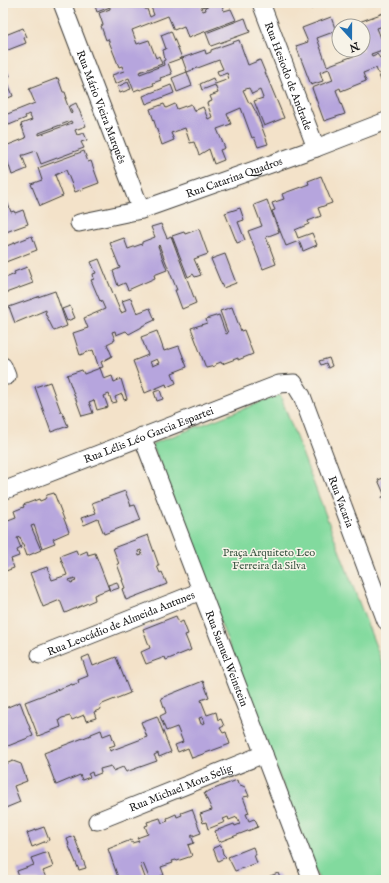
<svg xmlns="http://www.w3.org/2000/svg" width="389" height="883" font-family="'IM FELL English',serif">
	<style>
		.green { fill: #82da9e; stroke: #4f7b5d }
		.building { fill: #b6a5dd; fill-rule: evenodd }
		.lines { fill: none; stroke-linecap: round; stroke-linejoin: round }
		.minor-casing { stroke: #3c3a36; stroke-width: 19 }
		.minor { stroke: #fff; stroke-width: 17 }
		.labels { text-anchor: middle; stroke-width: 3; stroke-linejoin: round; paint-order: stroke }
		.street-label { font-size: 11px; fill: #1c1c1c; stroke: #f7f3e8 }
		.park-label { font-size: 11px; fill: #3b5543; stroke: #f7f3e8 }
	</style>
	<rect width="100%" height="100%" fill="#f7f3e8"/>
	<filter id="ink" filterUnits="userSpaceOnUse"><feTurbulence type="fractalNoise" baseFrequency=".025" numOctaves="2"/><feDisplacementMap in="SourceGraphic" scale="8" xChannelSelector="R" yChannelSelector="G"/><feConvolveMatrix kernelMatrix="1 2 1 2 8 2 1 2 1" color-interpolation-filters="sRGB"/></filter>
	<filter id="wash" filterUnits="userSpaceOnUse"><feTurbulence type="fractalNoise" baseFrequency=".012" numOctaves="4" result="noise"/><feDisplacementMap in="SourceGraphic" scale="16" xChannelSelector="R" yChannelSelector="G"/><feGaussianBlur stdDeviation="0.9" result="paint"/><feColorMatrix in="noise" values="0 0 0 0 0 0 0 0 0 0 0 0 0 0 0 0 0 1.4 0 .05"/><feComposite in="paint" operator="in"/></filter>
	<g filter="url(#wash)">
		<rect width="100%" height="100%" fill="#f3e2c9"/>
		<path class="green" d="M280,395L386,673V880H319L152,444Z"/>
		<g id="blocks">
			<path class="building" d="M94,3H142L145,9H147L150,17L154,15L151,7L161,3H198L199,4L204,3L205,6L201,7L203,11L206,10L205,7L215,3H221L224,11L231,9L236,20L188,38L184,26L174,30L168,16L132,30L137,44L149,40L156,58L159,56L162,64L139,72L140,74L164,65L163,61L165,60L163,50L166,49L161,35L171,31L182,58L168,63L172,74L160,78L161,80L153,83L154,85L140,90L139,89L134,91L129,78L115,84L112,75L124,71L122,66L119,67L108,39L106,40L101,26L103,25L99,13L110,9V7L97,12Z
				M309,3H326L311,9Z
				M386,12V33L383,26L377,28L381,38L386,36V52L385,49L371,54L372,56L377,54L380,58L386,56V93L376,68L363,73L366,81L341,91L340,88L336,90L345,114L324,121L312,88L333,80L329,69L320,72L323,81L311,85L296,46L308,42L302,28L331,17L336,31L317,38L327,66L356,55L354,50H363V42L366,41L363,33V26H361L359,22Z
				M245,18L250,32L211,46L206,33Z
				M23,28L27,37L24,38L26,43L3,52V36Z
				M239,40L248,65L260,60L284,118L264,126L254,101L263,98L260,90L252,94L249,88L243,90L249,103H251L257,114L268,144L258,147L254,137L252,138L241,108L227,114L231,124L217,129L225,148L220,150L224,160L214,164L209,149L199,155L194,142L190,143L185,128L171,133L174,140L162,145L150,109L164,104L166,108L175,104L177,109L191,104L194,111L203,107L208,119L212,117L207,103L212,101L210,96L218,93L215,85L202,90L200,84L213,78L215,84L229,79L227,73L219,76L217,71L223,69L219,60L187,72L192,86L177,92L172,78L187,72L182,58L205,50L206,54L211,52V50Z
				M6,67L10,76L3,79V68Z
				M58,78L63,92H65L67,98H65L71,114L72,113L70,106L76,103L86,126L75,130L77,135L84,133L87,140L81,142L84,148L41,164L36,151L24,155H22L27,169L12,175L3,147L26,138L21,124L32,120L29,114L25,116L26,118L9,125L5,115L35,103L29,89ZM71,121L72,123L39,135V133Z
				M128,82L131,89L120,93L117,87Z
				M8,83L13,96L3,100V85Z
				M171,85L174,93L146,104L143,96Z
				M84,151L88,162L91,161L99,183L75,192L66,170L55,175L63,196L40,206L31,184L42,180L38,168Z
				M321,176L332,203L318,208L321,216L308,221L309,224L295,230L298,238L312,233L317,245L303,251L299,241L286,246L272,211L275,210L272,203L284,199L282,194L309,184L308,181Z
				M5,196L11,212L14,211L15,213L23,210L28,224L6,232L3,224V197Z
				M267,200L279,232L266,237L276,264L263,269L248,231L262,226L254,205Z
				M240,208L244,220L238,222L245,240L237,243L225,213Z
				M161,224L167,238L171,236L196,303L182,309L175,290H177L159,245L158,246L167,270L154,275L155,278L128,290L125,283L118,286L113,271L120,268L110,243L124,238L128,249L142,244V242L155,237L151,227Z
				M199,229L208,254L194,259L201,275L195,277L193,274L188,277L172,236L184,232L185,234Z
				M32,236L37,250L3,263V251L5,250L4,247Z
				M225,254L236,283L223,288L211,259Z
				M99,259L121,313L126,311L122,301L131,298L137,313L150,308L155,320L142,326V327L129,334L126,331L116,335L115,331L112,332L115,340L107,344L112,356L101,362L103,367L99,368L93,350L80,355L73,333L88,328L84,318L105,309L101,300L100,301L91,280L94,279L93,274L96,273L91,262Z
				M27,267L33,283L3,294V279L15,274L14,272Z
				M55,291L67,326L54,331L45,313L46,312V310L15,323L9,307Z
				M70,306L75,318L67,321L62,309Z
				M232,307L241,331L244,330L253,354L238,360V358L222,364L221,362L216,364L215,366L206,368L191,328L207,323L206,319L219,315L226,334L228,333L220,311Z
				M157,331L164,351L179,346L187,367L172,373L176,383L167,387L166,384L145,393L133,361L148,355L141,337ZM157,359L159,363L152,366L150,362Z
				M329,358L332,366L328,368L326,363L321,365L319,361Z
				M100,368L104,379L112,376L114,382L121,379L127,399L124,400L122,394L115,397L117,402L112,403L109,394L104,396L108,407L97,410L94,400L89,402L93,413L82,416L67,375L82,370L84,374Z
				M50,382L61,412H62L68,426L51,432L35,387Z
				M160,390L163,399L157,401L154,392Z
				M386,477V507L382,497L385,496L378,480Z
				M125,491L131,506L135,505L141,520L104,534L98,519L84,525L81,518L96,513L92,503Z
				M54,493L69,532L53,539L55,543L42,548L34,525L31,526L41,550L27,556L20,537L17,538L21,548L17,550L19,556L11,559L14,568L3,572V522L16,517L14,511L24,507L23,505L39,499L40,501L45,499L47,495Z
				M148,535L159,566H157L160,573L162,572L167,584L126,600L122,589L125,588L122,580H123L117,564H119L113,548ZM141,550L142,555L139,556L138,551Z
				M76,550L78,555L87,551L88,555L95,553L109,589L94,595L95,600L65,613L60,600L43,607L30,573L47,567L52,580L67,575L60,556ZM75,578L76,581L71,583L69,580Z
				M117,582L119,588L110,591L108,585Z
				M176,616L179,623L183,621L188,634L185,635L191,650L166,660L165,657L146,664L141,652L150,648L143,629Z
				M89,655L93,666L116,657L130,693L100,705L101,709L94,712L96,718L86,721L84,715L72,720L70,716L62,718L59,720L61,727L38,736L25,702L72,684V685L79,683L78,680L88,676L82,658Z
				M203,681L209,697L201,700L207,715L216,712L218,720L221,719L224,726L220,728L223,733L226,732L230,744L192,758L188,748L178,752L175,745L183,742L177,727L166,731L160,716L166,713L161,698ZM203,717L205,723L201,724L199,718Z
				M20,702L33,736L3,748V709Z
				M157,716L171,752L159,757L158,753L154,755L157,761L126,772L123,767L113,771L111,766L100,769L101,773L93,776L92,772L88,774L90,777L82,780L80,775L56,785L44,753L91,735V734L101,730L103,736L111,733L115,745L109,747L110,751L147,737L141,722Z
				M13,761L21,764L27,781L14,786L20,802L3,809V765Z
				M237,780L238,784L245,787L249,796L243,797L249,813L246,814L249,821L254,819L256,821L258,827L219,842L215,831L234,824L235,826L240,824L237,817L229,820L228,817L223,819L225,822L208,829L206,822L203,823L200,814L212,810L204,793Z
				M192,809L201,833L193,836V834L191,835L194,843L188,845L192,856L177,861L176,860L172,861L173,863L161,867L164,875L150,880L143,863L140,864L146,880H119L108,849L131,840L132,843L139,841L137,838L148,834L145,826L148,825L147,822L160,818L162,823L168,821L167,818L176,814L177,817L182,815L181,813Z
				M44,827L49,840L32,847L27,833Z
				M74,836L86,868L79,870L68,844H69L67,839Z
				M221,845L223,854L226,857L218,861L213,848Z
				M253,847L256,855H254L257,863L235,871L228,857Z
				M48,852L53,867L43,871L47,880H20L17,871L34,865L31,858Z
				M278,873L281,880H260Z"/>
		</g>
	</g>
	<g filter="url(#ink)">
		<use href="#blocks" fill-opacity="0" stroke="#3c3a36" stroke-width="1"/>
		<g class="lines">
			<defs>
				<g id="minor">
					<path id="s1" d="M62,3L141,210"/>
					<path id="s2" d="M261,3L316,148"/>
					<path id="s3" d="M79,223L141,210L316,148L386,121"/>
					<path d="M3,366L7,376"/>
					<path id="s4" d="M142,436L312,880"/>
					<path id="s5" d="M3,491L279,384L294,383L302,396L386,621"/>
					<path id="s6" d="M40,655L201,591"/>
					<path id="s7" d="M97,821L264,754"/>
				</g>
			</defs>
			<use href="#minor" class="minor-casing"/>
			<use href="#minor" class="minor"/>
		</g>
	</g>
	<g class="labels">
		<g class="street-label">
			<text dy="4" stroke="none"><textPath href="#s2" startOffset="78">Rua Hesiodo de Andrade</textPath></text>
			<text dy="4" stroke="none"><textPath href="#s1" startOffset="111">Rua Mário Vieira Marquês</textPath></text>
			<text dy="4" stroke="none"><textPath href="#s3" startOffset="162">Rua Catarina Quadros</textPath></text>
			<text dy="4" stroke="none"><textPath href="#s5" startOffset="156">Rua Lélis Léo Garcia Espartei</textPath></text>
			<text dy="4" stroke="none"><textPath href="#s5" startOffset="439">Rua Vacaria</textPath></text>
			<text dy="4" stroke="none"><textPath href="#s6" startOffset="87">Rua Leocádio de Almeida Antunes</textPath></text>
			<text dy="4" stroke="none"><textPath href="#s4" startOffset="238">Rua Samuel Weinstein</textPath></text>
			<text dy="4" stroke="none"><textPath href="#s7" startOffset="90">Rua Michael Mota Selig</textPath></text>
		</g>
		<g class="park-label">
			<text x="269" y="556">Praça Arquiteto Leo<tspan x="269" dy="13">Ferreira da Silva</tspan></text>
		</g>
	</g>
	<rect width="389" height="883" fill="none" stroke="#f7f3e8" stroke-width="16"/>
	<g transform="translate(351 38) rotate(159)"><circle r="19" fill="#f7f3e8" stroke="#9f9d96"/>
	<path d="M0-3L7 15L0 10L-7 15Z" fill="#1f6fb2"/>
	<text y="-6" font-size="11" font-weight="bold" text-anchor="middle" fill="#1c1c1c">N</text>
	</g>
</svg>
